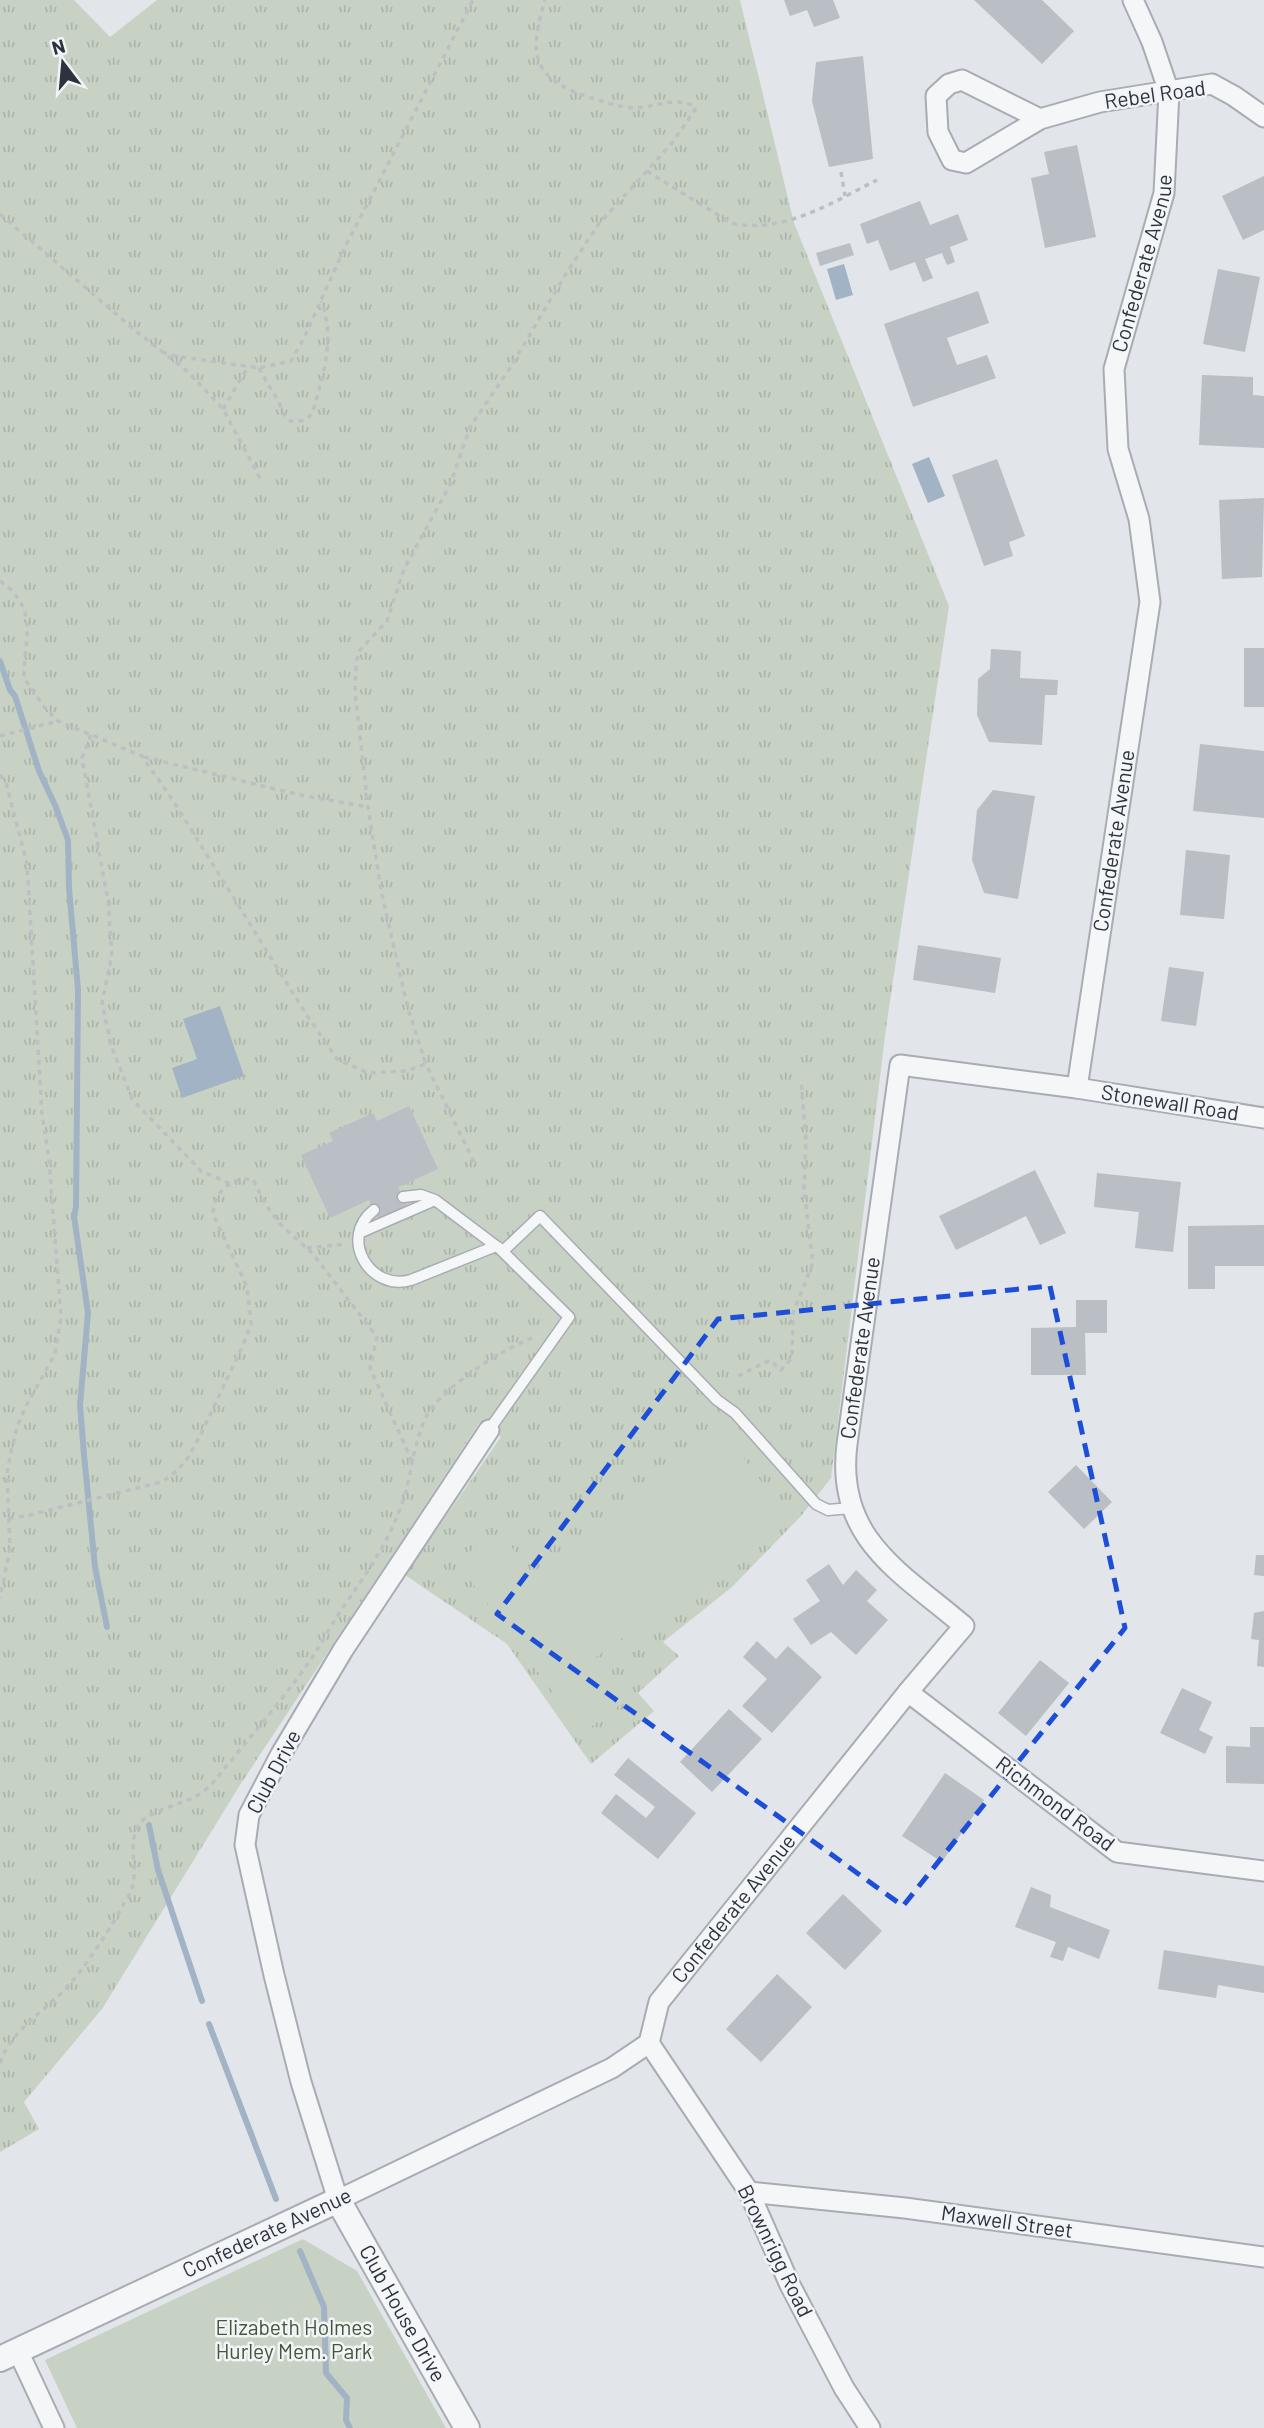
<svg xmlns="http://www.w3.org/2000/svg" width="1264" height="2428" font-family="Barlow,sans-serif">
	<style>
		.grass { fill: url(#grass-tufts) }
		.park { fill: #c8d2c4 }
		.water { fill: #a2b3c5 }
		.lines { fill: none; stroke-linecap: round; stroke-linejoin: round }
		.stream { stroke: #a2b3c5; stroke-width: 6 }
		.building { fill: #babec5 }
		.service-casing { stroke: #a8acb3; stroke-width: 13 }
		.minor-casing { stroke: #a8acb3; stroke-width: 23 }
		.tertiary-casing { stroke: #a8acb3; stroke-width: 28 }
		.path { stroke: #bdbfc4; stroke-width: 3.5; stroke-dasharray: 5 5; stroke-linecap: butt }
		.service { stroke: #f5f6f8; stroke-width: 10 }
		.minor { stroke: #f5f6f8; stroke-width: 19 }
		.tertiary { stroke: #f5f6f8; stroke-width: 24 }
		.marked { fill: none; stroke: #1d4ed8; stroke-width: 5; stroke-dasharray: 14 9; stroke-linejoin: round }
		.labels { text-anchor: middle; stroke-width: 5; stroke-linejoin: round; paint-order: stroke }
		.street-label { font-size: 21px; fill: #2c333f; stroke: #f2f4f7 }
		.park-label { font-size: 21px; fill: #41593b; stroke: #f2f4f7 }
	</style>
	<defs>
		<pattern id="grass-tufts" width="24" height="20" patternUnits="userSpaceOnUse" patternTransform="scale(1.75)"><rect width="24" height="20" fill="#c8d2c4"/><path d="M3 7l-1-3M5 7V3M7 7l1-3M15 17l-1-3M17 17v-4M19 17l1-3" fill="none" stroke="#acb5a9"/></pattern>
	</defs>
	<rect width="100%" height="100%" fill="#e2e5e9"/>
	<path class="grass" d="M0,0H74L110,37L157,0H740L794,223L949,606L886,1028L831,1478L801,1516L732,1587L663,1642L679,1656L638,1693L654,1711L591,1764L507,1644L405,1575L501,1437L480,1422L240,1785L102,2009L24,2102L39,2129L0,2152Z"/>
	<path class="park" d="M719,1437L730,1440L784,1512L785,1523L755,1544L739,1542V1555L593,1659L624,1702L583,1733L462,1569L464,1556L492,1535L505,1538L531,1574L677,1468L688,1471L691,1457Z
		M303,2239L357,2271L446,2428H77L45,2360Z"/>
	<path class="water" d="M844,264L853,295L836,300L827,269Z
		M929,457L945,496L928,503L912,464Z
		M220,1006L244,1076L182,1098L172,1068L197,1059L183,1019Z"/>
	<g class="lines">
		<path class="stream" d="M0,661L10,690L15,696L39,771L55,805L68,840L69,888L78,990L76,1207L74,1216L88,1313L80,1405L84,1455L95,1567L107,1627
			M149,1825L158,1870L202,2001
			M209,2024L276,2199
			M300,2251L324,2307L326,2373L347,2398L346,2420L350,2428"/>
	</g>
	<path class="building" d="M784,0H833L840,18L814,27L807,10L790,16Z
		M974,0H1042L1074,31L1042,64Z
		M863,56L873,159L829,167L812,101L816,62Z
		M1077,145L1096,237L1045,248L1031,178L1049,174L1044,152Z
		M1264,176V230L1243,240L1222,196Z
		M920,201L930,225L958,214L968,240L950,247L955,262L947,265L942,253L925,259L933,278L923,282L915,262L890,271L878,240L867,244L860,224Z
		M850,243L854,255L820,266L816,253Z
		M1218,269L1260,277L1245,352L1203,344Z
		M978,291L989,323L947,338L957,365L987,355L996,378L913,407L884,324Z
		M1202,375L1253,377V395L1264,396V448L1199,445Z
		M997,459L1025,536L1009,542L1013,556L984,566L952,475Z
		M1264,498L1262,577L1222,579L1219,500Z
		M1244,648H1264V707H1244Z
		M991,649L1021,651L1020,678L1058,680L1057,695H1045L1042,745L989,742L977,715L978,679L990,669Z
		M1200,744L1264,751V818L1193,811Z
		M993,790L1035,796L1018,899L984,893L972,860L977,810Z
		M1186,850L1230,855L1224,919L1180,915Z
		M918,945L1001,958L995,993L913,980Z
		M1169,967L1204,972L1196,1026L1161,1021Z
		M409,1106L438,1169L398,1187L407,1205L378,1219L369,1200L330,1218L301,1155L333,1141L329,1133L373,1113L377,1121Z
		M1035,1170L1066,1233L1040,1245L1026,1216L956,1250L939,1216Z
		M1097,1173L1181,1182L1173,1252L1135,1248L1139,1212L1094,1207Z
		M1264,1225V1266H1215V1289H1188V1226Z
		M1076,1300H1107V1333H1085L1086,1375H1031V1328L1076,1327Z
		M1076,1465L1112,1502L1084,1529L1048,1492Z
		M1256,1555H1264V1576L1254,1575Z
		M829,1564L843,1585L856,1570L877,1590L867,1601L888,1620L856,1655L831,1632L811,1645L793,1619L820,1601L806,1580Z
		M1264,1611V1667L1257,1666L1259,1640L1251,1639L1254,1613Z
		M757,1641L776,1659L788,1646L822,1677L772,1733L742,1706L767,1679L743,1657Z
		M1040,1660L1069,1683L1026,1736L998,1713Z
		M1182,1688L1212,1702L1199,1730L1213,1737L1205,1754L1160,1733Z
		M729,1709L762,1739L712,1792L680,1762Z
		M1250,1727H1264V1784L1226,1783V1746L1250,1747Z
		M628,1758L696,1813L658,1859L601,1813L616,1794L646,1818L655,1807L614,1775Z
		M945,1773L984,1800L942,1862L902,1836Z
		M1031,1887L1051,1895L1050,1907L1110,1930L1099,1959L1068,1947L1063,1961L1050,1957L1056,1942L1015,1927Z
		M843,1894L882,1931L845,1970L806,1933Z
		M1164,1950L1264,1966V1993L1218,1985L1216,1998L1158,1989Z
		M777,1974L812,2007L761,2062L726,2029Z"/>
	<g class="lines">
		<defs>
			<path id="service" d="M374,1210C338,1238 370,1292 411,1280L496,1246L435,1200L421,1195L403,1197
				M359,1233L435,1200
				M503,1251L540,1216L717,1400L735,1413L816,1504L828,1510L851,1508
				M489,1430L569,1317L498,1247"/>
			<g id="minor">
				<path d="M1040,119L962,80L949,84L936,96L938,132L952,160L966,163L1040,119L1100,102L1212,84L1234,96L1264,117"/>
				<path id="s1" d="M1077,1088L1150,602L1139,519L1118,449L1114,369L1164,193L1169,92L1152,42L1133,0"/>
				<path id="s2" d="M489,1430L343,1650L281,1754L249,1815L245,1845L274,1975L301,2082L338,2200L612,2068L649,2043L659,2002L908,1692L964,1626C901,1572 835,1539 847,1444L900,1065L1077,1088L1264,1118"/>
				<path d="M908,1692L1117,1852L1264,1871"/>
				<path d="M649,2043L749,2192L790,2285L844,2388L870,2428"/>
				<path d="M749,2192L905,2208L1264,2257"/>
				<path d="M18,2351L54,2428"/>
			</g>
			<g id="tertiary">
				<path id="s3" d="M0,2359L338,2200L467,2428"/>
			</g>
		</defs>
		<use href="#service" class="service-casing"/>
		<use href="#minor" class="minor-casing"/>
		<use href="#tertiary" class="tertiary-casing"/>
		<path class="path" d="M647,171L731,223C782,235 833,202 877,180
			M841,172L845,196
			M0,214L137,332L186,370L223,409L261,480
			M162,352L175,356L259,368L291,361L304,338L345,247L473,0
			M259,368C264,378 270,387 276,397C283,408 283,425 300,421C307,420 310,417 313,411C323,375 336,338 321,301
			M223,409L248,367
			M0,581C40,609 24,638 24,678L45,708L58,721L142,756L172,799L306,1014L337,1059L368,1073L406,1071L426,1064
			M91,735L82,758L108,901L112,954L102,1003L111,1045L132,1099L201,1171L229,1183
			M0,736L58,721
			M144,757L300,795L368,807
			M0,775L6,783L27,863L42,1114L49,1160L61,1317L55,1354L27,1404L17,1427L12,1447L7,1473L10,1549L0,1598
			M474,1162L426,1064L408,1009L381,890L368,807L355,691L356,665L359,651L387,621L404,569L450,485L470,427L510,368L567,272L598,225L672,143L695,110V106C672,97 659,106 636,108C621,108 602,101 588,97C530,77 529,53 545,0
			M307,1248L346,1244
			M738,1376L770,1360L781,1370L792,1358L793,1313L813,1263L804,1190L806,1140L801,1080
			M9,1518L26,1516L161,1482L171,1476L186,1461L202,1432L243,1345L251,1324L247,1287L213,1214C214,1191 230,1178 253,1179L265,1204L280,1224L313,1254L377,1337L370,1368L412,1461C416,1446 420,1429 427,1415C442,1388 507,1345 536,1337
			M0,2063C12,2028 46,2011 70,1984C93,1957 112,1925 129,1895C142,1872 124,1843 141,1822C151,1810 184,1804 198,1795C203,1792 207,1788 211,1785C244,1744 281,1703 311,1659C322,1643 331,1625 342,1609C375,1561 404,1521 412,1461"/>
		<use href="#service" class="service"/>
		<use href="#minor" class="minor"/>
		<use href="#tertiary" class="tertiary"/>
	</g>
	<path class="marked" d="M1050,1286L1125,1628L903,1906L497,1614L718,1319Z"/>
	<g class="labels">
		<g class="street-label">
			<text transform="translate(1155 95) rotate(-8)" y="7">Rebel Road</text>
			<text dy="7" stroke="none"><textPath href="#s1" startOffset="838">Confederate Avenue</textPath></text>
			<text dy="7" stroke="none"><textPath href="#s1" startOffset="250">Confederate Avenue</textPath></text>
			<text transform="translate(1170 1103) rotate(9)" y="7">Stonewall Road</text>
			<text dy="7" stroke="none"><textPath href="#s2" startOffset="2053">Confederate Avenue</textPath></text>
			<text transform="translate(274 1772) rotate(-62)" y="7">Club Drive</text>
			<text transform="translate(1055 1804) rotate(37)" y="7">Richmond Road</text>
			<text dy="7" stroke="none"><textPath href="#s2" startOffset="1362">Confederate Avenue</textPath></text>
			<text transform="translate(1007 2222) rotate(8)" y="7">Maxwell Street</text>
			<text transform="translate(267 2233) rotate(-25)" y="7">Confederate Avenue</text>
			<text transform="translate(775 2251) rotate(64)" y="7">Brownrigg Road</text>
			<text dy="7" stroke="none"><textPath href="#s3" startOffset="504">Club House Drive</textPath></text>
		</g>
		<g class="park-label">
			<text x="294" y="2335">Elizabeth Holmes<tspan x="294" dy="24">Hurley Mem. Park</tspan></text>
		</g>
	</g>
	<g transform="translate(63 63) rotate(344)" stroke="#f2f4f7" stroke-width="5" paint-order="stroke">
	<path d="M0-5L12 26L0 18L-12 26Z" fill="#2c333f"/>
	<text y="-10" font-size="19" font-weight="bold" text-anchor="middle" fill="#2c333f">N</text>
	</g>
</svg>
